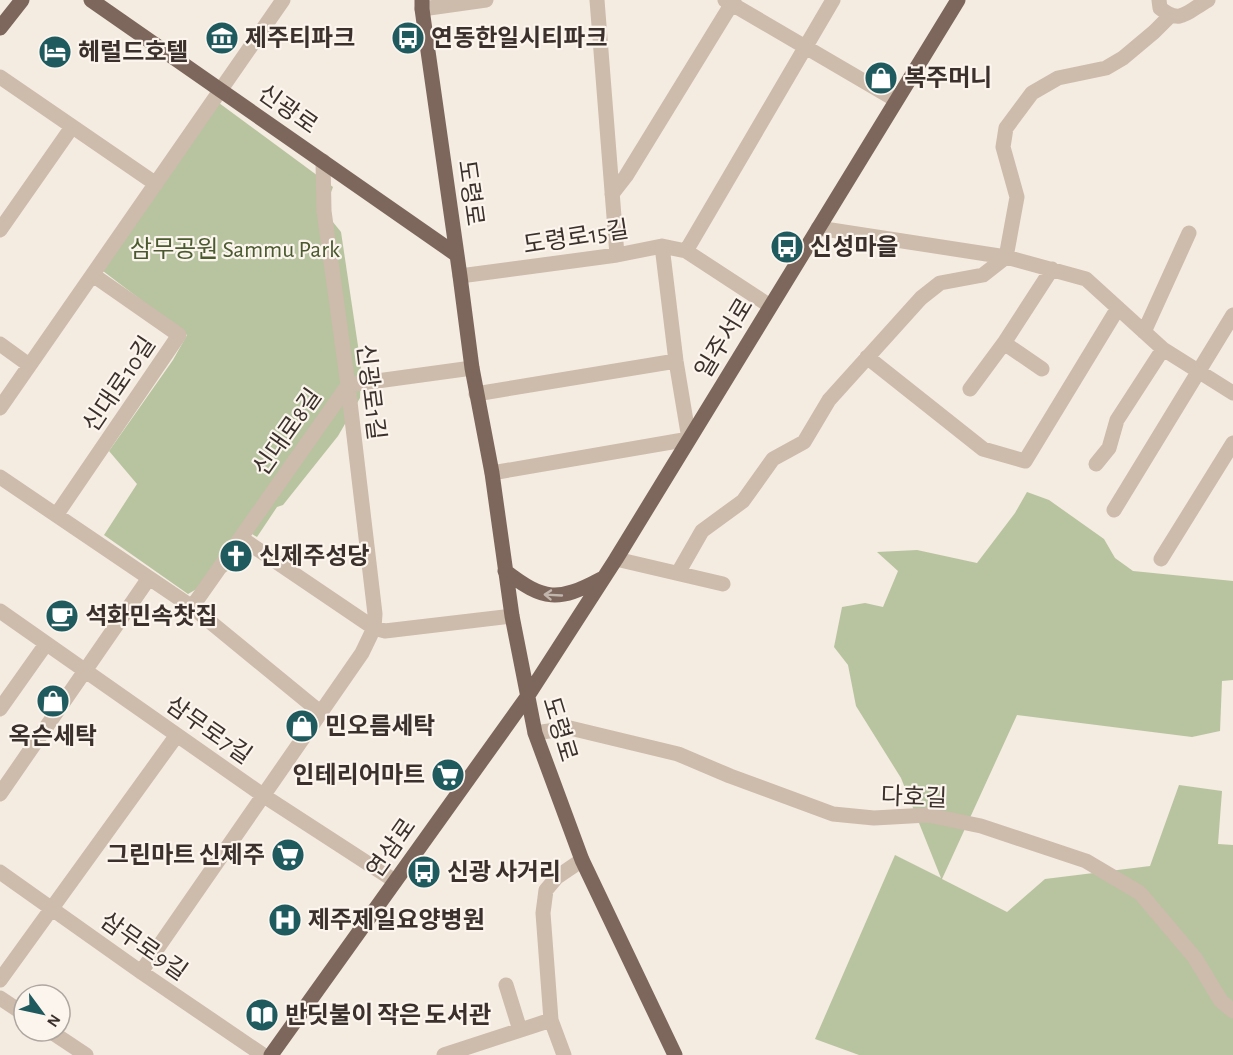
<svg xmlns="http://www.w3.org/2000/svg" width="1233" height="1055" font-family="'Alegreya Sans','Noto Sans KR',sans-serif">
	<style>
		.green { fill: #b8c4a0 }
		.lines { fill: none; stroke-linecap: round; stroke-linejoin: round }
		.minor { stroke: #cdbbac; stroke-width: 15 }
		.major { stroke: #7d675c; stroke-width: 15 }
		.oneway { stroke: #c2b5ac }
		.labels { text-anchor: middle; stroke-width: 4.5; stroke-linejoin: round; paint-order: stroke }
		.poi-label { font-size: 24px; font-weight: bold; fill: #3b302b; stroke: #fbf5ee; text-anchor: start }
		.street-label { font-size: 24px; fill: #3b302b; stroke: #fbf5ee }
		.park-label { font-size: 24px; fill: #4a5a2e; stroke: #fbf5ee }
	</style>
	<rect width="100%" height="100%" fill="#f4ebe1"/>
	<path class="green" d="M219,103L333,187L324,211L341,232L361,366L360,398L338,436L283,505L277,507L257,537L252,534L231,569L188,594L104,535L137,484L109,451L173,360L187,335L103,271Z
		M1027,492L1049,500L1104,539L1115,558L1133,571L1233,581V680L1222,681L1220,731L1192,737L1017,715L942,879L1007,912L1045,879L1150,866L1179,785L1222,791L1218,844L1233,845V1055H859L815,1039L895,855L941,878L901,778L856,706L848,665L834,647L842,607L865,603L883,607L898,571L877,552L917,550L977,563L1015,513Z"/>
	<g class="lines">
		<path class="minor" d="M597,0L617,255
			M725,0L896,100
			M1159,0L1160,8C1181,26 1189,10 1208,0
			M422,9L486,0
			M0,77L156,184
			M612,194L626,176L734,0
			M818,228L1006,257L1086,279L1163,349L1233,393
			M0,230L72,127
			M686,251L833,0
			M460,276L617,255L662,246L686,251L770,306
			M1144,332L1189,233
			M1004,343L1042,369
			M0,344L29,365
			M867,357L983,449L1025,461L1118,308
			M970,389L1004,343L1052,269
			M476,394L676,361
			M0,408L283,0
			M1096,464L1109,448L1117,420L1163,349
			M492,473L689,439L676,361L662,246
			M0,477L192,607L320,712
			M1114,510L1233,315
			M57,514L179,335L93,275
			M241,538L374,628L385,631L512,616
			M616,559L723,584
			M1161,559L1233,443
			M678,573L702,531L743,501L773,459L804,442L829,400L921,298L940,283L983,275L1006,257L1017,197L1003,147L1006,128L1032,93L1058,78L1106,68L1123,58L1154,32L1170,16
			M192,607L348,385L472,368
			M0,611L264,796L395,881
			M0,709L46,644
			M535,733L570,728L678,754L730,776L833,814L874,818L928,815L981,826L1086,861L1140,893L1195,958L1221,1001L1233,1011
			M0,794L149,578
			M0,872L141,972L263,1055
			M141,972L362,653L374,628L375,614L348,385L324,211L323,161
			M0,980L177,735
			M506,985L520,1030
			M0,998L24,1014
			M50,1031L86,1055
			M444,1055L551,1020
			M564,1055L551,1020L543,913L546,890L557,877L582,860"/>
		<path class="major" d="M91,0L457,255
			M422,0V9L460,276L472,368L492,473L512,616L535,733L582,860L675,1055
			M0,28L22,0
			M505,571C544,601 558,602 601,579
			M271,1055L527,697L616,559L958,0"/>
	</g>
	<defs><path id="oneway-shaft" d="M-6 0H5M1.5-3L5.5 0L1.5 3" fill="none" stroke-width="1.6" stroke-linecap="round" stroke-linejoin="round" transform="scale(1.5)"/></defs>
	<use class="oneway" href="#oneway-shaft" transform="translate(553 595) rotate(-177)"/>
	<defs>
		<symbol id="museum-disc" viewBox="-11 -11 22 22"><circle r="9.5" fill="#1f5a5e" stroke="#fbf5ee"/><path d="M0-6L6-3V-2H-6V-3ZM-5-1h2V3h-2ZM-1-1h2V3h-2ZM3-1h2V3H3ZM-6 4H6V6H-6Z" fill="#fff"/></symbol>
		<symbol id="bus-disc" viewBox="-11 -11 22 22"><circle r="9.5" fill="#1f5a5e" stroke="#fbf5ee"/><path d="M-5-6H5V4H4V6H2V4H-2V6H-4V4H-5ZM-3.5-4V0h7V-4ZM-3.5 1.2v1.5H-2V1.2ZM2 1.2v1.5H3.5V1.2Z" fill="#fff"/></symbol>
		<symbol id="hotel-disc" viewBox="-11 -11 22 22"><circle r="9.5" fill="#1f5a5e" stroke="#fbf5ee"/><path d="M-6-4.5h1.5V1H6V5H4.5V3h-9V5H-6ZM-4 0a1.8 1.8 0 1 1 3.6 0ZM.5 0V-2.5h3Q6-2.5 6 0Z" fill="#fff"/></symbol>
		<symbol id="shop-disc" viewBox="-11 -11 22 22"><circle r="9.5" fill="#1f5a5e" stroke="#fbf5ee"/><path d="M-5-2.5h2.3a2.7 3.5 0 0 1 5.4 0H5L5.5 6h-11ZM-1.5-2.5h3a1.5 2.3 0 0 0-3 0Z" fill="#fff"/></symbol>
		<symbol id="church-disc" viewBox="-11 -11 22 22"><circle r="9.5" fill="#1f5a5e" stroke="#fbf5ee"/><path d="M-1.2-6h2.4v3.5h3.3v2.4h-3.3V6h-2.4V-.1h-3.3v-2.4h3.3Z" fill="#fff"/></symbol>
		<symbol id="cafe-disc" viewBox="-11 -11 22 22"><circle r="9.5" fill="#1f5a5e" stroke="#fbf5ee"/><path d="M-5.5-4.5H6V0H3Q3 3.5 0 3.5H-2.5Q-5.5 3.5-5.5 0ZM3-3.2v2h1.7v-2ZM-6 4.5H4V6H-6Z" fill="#fff"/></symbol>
		<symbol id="supermarket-disc" viewBox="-11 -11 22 22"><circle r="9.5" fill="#1f5a5e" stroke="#fbf5ee"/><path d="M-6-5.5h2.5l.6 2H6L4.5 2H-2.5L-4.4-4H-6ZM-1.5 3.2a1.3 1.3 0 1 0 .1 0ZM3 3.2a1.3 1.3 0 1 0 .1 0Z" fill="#fff"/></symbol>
		<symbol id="hospital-disc" viewBox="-11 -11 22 22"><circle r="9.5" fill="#1f5a5e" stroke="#fbf5ee"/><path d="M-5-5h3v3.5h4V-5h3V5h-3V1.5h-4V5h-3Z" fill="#fff"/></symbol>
		<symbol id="library-disc" viewBox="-11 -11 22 22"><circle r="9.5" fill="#1f5a5e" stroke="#fbf5ee"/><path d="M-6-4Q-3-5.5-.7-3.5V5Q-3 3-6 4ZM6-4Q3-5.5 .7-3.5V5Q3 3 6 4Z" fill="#fff"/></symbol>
	</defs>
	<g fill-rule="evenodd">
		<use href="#museum-disc" x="203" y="19" width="38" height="38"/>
		<use href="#bus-disc" x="389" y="19" width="38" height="38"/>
		<use href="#hotel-disc" x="36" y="33" width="38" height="38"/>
		<use href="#shop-disc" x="862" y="59" width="38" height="38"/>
		<use href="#bus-disc" x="768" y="228" width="38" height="38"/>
		<use href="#church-disc" x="217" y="537" width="38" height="38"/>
		<use href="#cafe-disc" x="43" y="597" width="38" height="38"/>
		<use href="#shop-disc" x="34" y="682" width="38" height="38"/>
		<use href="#shop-disc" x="283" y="707" width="38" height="38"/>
		<use href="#supermarket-disc" x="429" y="756" width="38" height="38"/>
		<use href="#supermarket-disc" x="269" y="836" width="38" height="38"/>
		<use href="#bus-disc" x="405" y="853" width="38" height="38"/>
		<use href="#hospital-disc" x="266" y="901" width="38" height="38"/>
		<use href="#library-disc" x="243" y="996" width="38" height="38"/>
	</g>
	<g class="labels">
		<g class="poi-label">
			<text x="245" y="46">제주티파크</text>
			<text x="431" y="46">연동한일시티파크</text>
			<text x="78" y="60">헤럴드호텔</text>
			<text x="904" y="86">복주머니</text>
			<text x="810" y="255">신성마을</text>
			<text x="259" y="564">신제주성당</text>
			<text x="85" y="624">석화민속찻집</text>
			<text x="325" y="734">민오름세탁</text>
			<text x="53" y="744" text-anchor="middle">옥슨세탁</text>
			<text x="425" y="783" text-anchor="end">인테리어마트</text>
			<text x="265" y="863" text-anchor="end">그린마트 신제주</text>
			<text x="447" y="880">신광 사거리</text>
			<text x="308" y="928">제주제일요양병원</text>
			<text x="285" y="1023">반딧불이 작은 도서관</text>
		</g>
		<g class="street-label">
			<text transform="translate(288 109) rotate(35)" y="8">신광로</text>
			<text transform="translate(471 193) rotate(82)" y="8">도령로</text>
			<text transform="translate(576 237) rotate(-9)" y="8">도령로15길</text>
			<text transform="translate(724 338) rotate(-59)" y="8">일주서로</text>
			<text transform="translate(119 384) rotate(-56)" y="8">신대로10길</text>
			<text transform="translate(371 392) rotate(83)" y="8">신광로1길</text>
			<text transform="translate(287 432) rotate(-55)" y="8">신대로8길</text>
			<text transform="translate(560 729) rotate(73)" y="8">도령로</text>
			<text transform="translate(209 730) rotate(35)" y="8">삼무로7길</text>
			<text transform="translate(914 797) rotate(2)" y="8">다호길</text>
			<text transform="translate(391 848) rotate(-55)" y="8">연삼로</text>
			<text transform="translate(144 946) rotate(35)" y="8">삼무로9길</text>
		</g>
		<g class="park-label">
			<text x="235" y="257">삼무공원 Sammu Park</text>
		</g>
	</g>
	<g transform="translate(42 1013) rotate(123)"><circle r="28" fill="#fbf5ee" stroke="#aea6a0" stroke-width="1.5"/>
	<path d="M0-4.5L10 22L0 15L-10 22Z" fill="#1f5a5e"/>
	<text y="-9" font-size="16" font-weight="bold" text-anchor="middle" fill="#3b302b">N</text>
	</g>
</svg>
